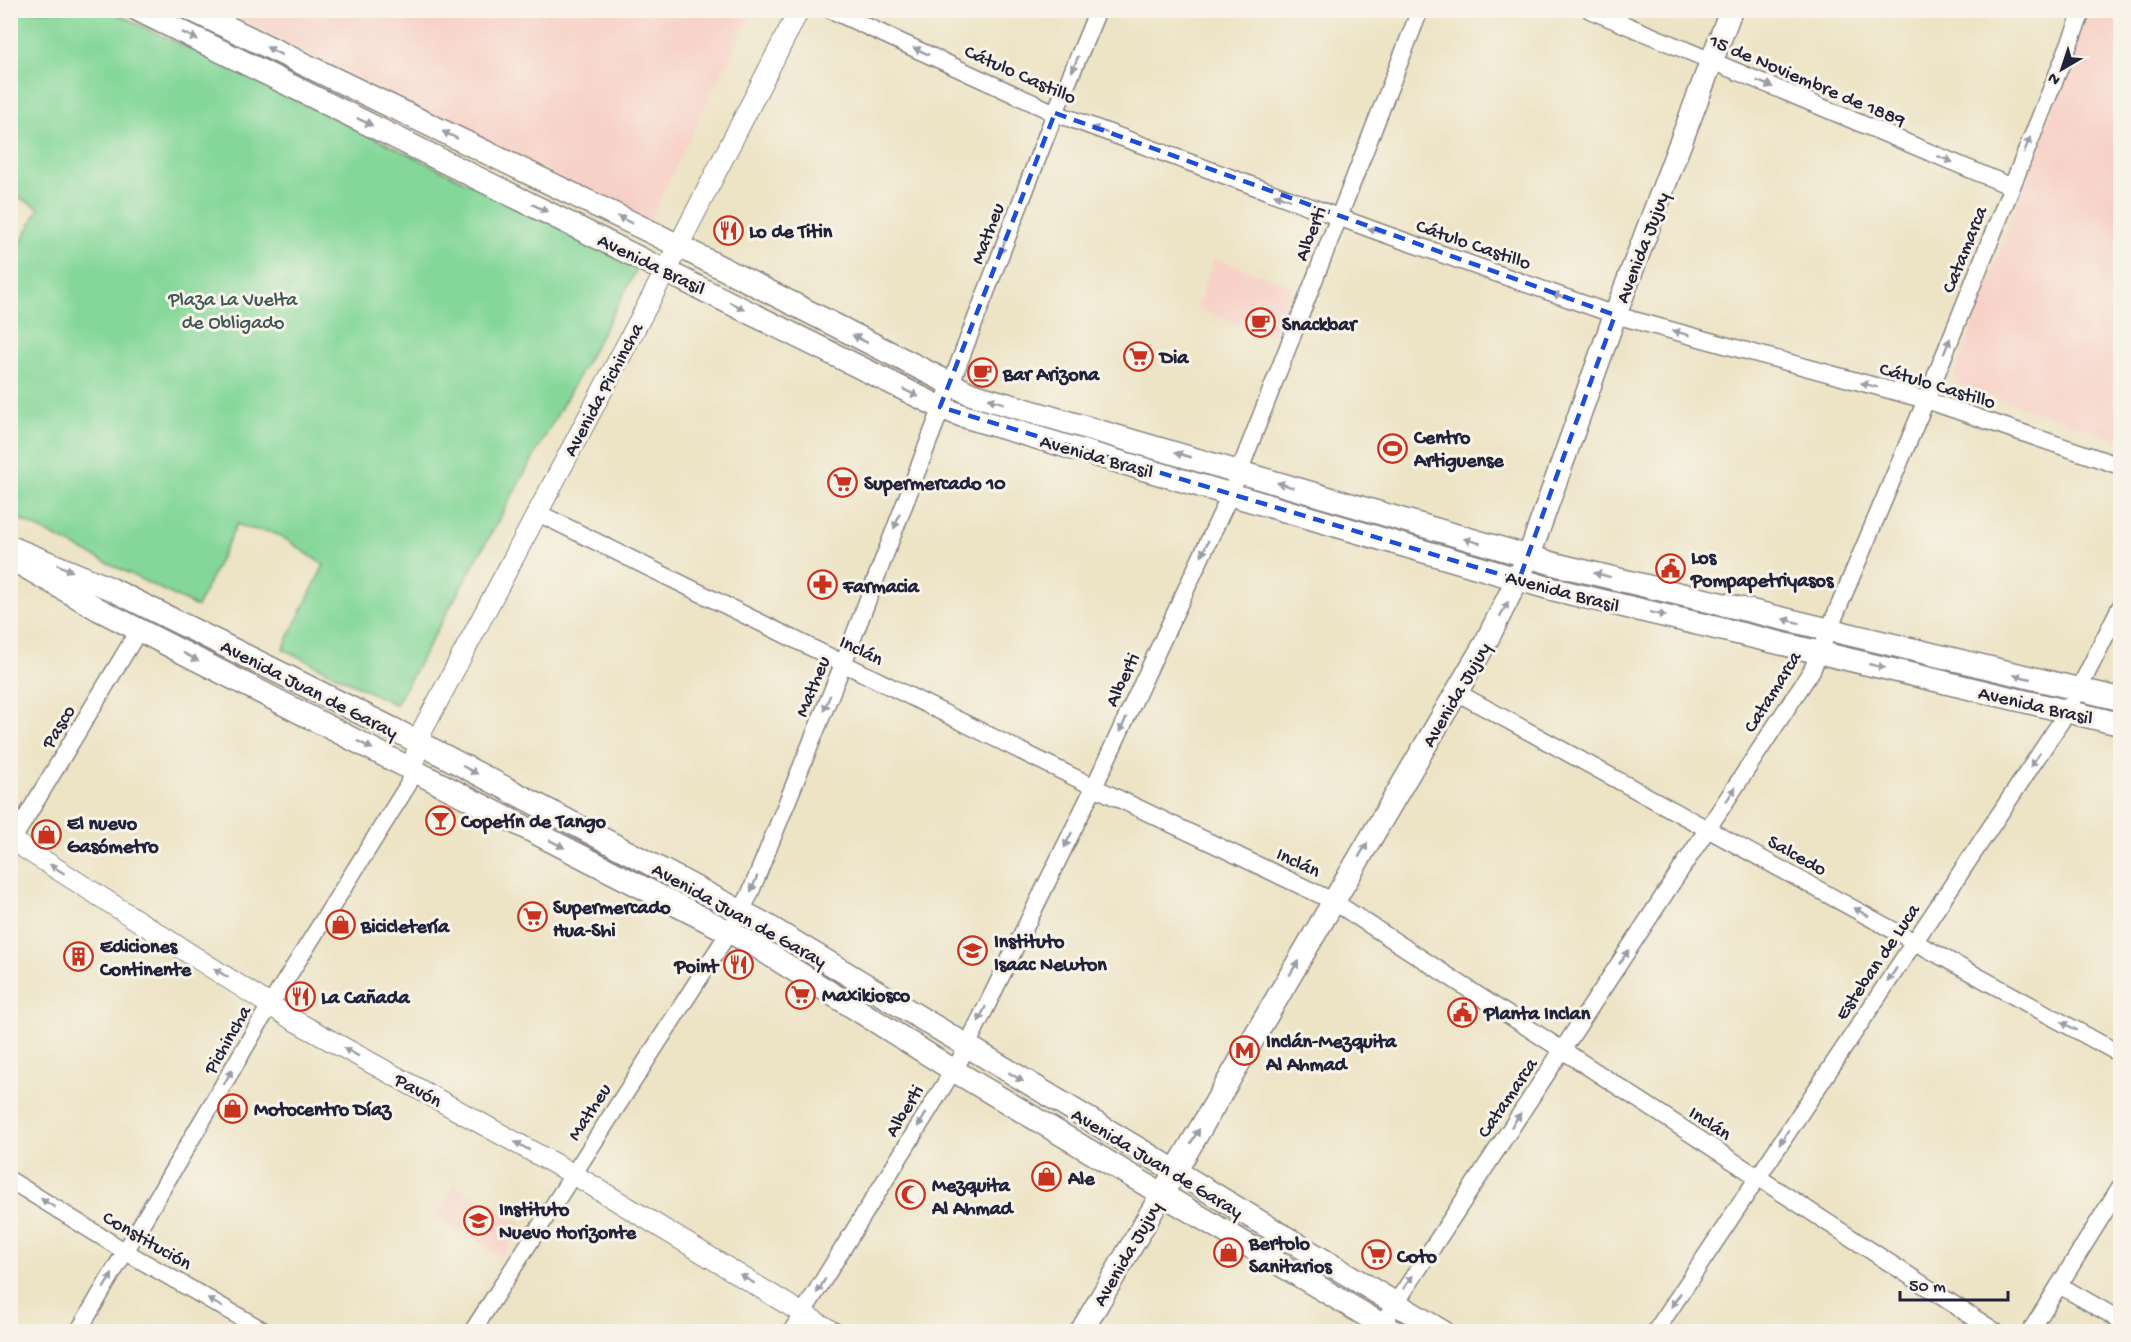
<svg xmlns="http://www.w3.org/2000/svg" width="2131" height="1342" font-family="'Gochi Hand',sans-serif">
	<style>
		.built { fill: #f7d1c7 }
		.green { fill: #84d799; stroke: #537c6a; stroke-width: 1.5 }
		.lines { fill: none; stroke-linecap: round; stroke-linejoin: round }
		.minor-casing { stroke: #888280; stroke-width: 19 }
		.tertiary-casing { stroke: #888280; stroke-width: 22 }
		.secondary-casing { stroke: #888280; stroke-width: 25 }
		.minor { stroke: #fff; stroke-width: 16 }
		.tertiary { stroke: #fff; stroke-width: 20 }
		.secondary { stroke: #fff; stroke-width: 22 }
		.oneway { fill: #9c9ca7 }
		.marked { fill: none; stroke: #1d4ed8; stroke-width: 4.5; stroke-dasharray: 12 8; stroke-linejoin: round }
		.labels { text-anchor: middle; stroke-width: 6; stroke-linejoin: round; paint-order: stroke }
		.street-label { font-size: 20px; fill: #22223b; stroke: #f7f3e8 }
		.poi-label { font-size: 20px; font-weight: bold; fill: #22223b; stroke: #f7f3e8; text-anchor: start }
		.park-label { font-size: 20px; fill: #3f5857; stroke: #f7f3e8 }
	</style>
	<rect width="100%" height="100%" fill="#f7f3e8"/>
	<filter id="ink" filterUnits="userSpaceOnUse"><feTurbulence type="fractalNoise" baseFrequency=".0167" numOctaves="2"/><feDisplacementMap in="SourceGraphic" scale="12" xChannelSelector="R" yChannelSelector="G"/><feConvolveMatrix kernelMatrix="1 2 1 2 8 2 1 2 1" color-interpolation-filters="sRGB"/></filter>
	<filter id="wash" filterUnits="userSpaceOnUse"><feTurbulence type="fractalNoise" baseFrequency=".008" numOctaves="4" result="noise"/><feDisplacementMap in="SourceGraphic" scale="24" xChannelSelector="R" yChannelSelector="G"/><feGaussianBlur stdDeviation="1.35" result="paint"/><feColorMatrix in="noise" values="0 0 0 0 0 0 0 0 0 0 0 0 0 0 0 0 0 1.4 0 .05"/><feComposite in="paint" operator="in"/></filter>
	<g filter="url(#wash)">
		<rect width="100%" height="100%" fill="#ede3c5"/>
		<path class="built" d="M222,11H752L649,221Z
			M2089,11H2120V440L1960,385L1954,376Z
			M1214,258L1292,286L1273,335L1197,309Z
			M454,1185L521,1224L502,1257L434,1216Z"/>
		<path class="green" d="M10,11H111L639,265C560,413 476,558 396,705L283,649L324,565C306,555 287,535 265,531C253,529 249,530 237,524L197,607L11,515V261L39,208L11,193Z"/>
	</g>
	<g filter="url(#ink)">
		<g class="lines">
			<defs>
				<path id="minor" d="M831,10L1055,113L1379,232L1615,315L1926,400L2120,466
					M1590,10L2010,186
					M536,512L1094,787L1333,901L1996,1332
					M1456,692L2120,1054
					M10,844L139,630
					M10,1180L126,1252L266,1332
					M2059,1285L2120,1320
					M78,1332L270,1005L408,785L412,769
					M472,1332L729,932L749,896L843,664L1055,113L1098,10
					M791,1332L961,1058L1094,787L1230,495L1420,10
					M1377,1332L1812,670L1926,400L2083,10
					M1655,1332L2068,711L2120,607
					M2030,1332L2120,1187"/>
				<path id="tertiary" d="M412,769L422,731L666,270L799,10
					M10,839L295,1021L573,1174L833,1332"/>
				<path id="secondary" d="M138,10L940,407L963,416L1552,589L2120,724
					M192,10L655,234L971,394L1558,565L2120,699
					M10,547L109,588L393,729L761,922L1443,1332
					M10,558L98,609L751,943L953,1070L1394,1332
					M1081,1332L1486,642L1529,556L1615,315L1731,10"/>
			</defs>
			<use href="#minor" class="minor-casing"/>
			<use href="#tertiary" class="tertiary-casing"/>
			<use href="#secondary" class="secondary-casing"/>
			<use href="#minor" class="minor"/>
			<use href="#tertiary" class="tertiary"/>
			<use href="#secondary" class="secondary"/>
		</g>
		<defs><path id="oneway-solid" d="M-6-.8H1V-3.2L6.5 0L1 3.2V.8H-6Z" transform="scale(1.5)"/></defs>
		<g class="oneway">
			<use href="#oneway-solid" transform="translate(190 36) rotate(26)"/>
			<use href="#oneway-solid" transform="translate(274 51) rotate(-153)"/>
			<use href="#oneway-solid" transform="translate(921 51) rotate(-155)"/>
			<use href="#oneway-solid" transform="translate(1075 64) rotate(113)"/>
			<use href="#oneway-solid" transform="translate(1765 84) rotate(22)"/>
			<use href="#oneway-solid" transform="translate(365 122) rotate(26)"/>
			<use href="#oneway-solid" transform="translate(1099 130) rotate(-160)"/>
			<use href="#oneway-solid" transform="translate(450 135) rotate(-154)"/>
			<use href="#oneway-solid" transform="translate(2027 145) rotate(-68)"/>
			<use href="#oneway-solid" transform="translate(1945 159) rotate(22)"/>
			<use href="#oneway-solid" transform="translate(1282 197) rotate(-160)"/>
			<use href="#oneway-solid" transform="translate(540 208) rotate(26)"/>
			<use href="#oneway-solid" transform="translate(625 220) rotate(-154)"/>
			<use href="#oneway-solid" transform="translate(1376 231) rotate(-160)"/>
			<use href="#oneway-solid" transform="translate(1003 246) rotate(111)"/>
			<use href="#oneway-solid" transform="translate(1560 296) rotate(-161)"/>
			<use href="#oneway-solid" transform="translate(737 306) rotate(27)"/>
			<use href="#oneway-solid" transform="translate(1681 333) rotate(-165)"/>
			<use href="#oneway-solid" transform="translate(860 339) rotate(-153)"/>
			<use href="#oneway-solid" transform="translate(1947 346) rotate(-68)"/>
			<use href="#oneway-solid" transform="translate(1869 385) rotate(-165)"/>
			<use href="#oneway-solid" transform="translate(911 393) rotate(26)"/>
			<use href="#oneway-solid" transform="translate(996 401) rotate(-164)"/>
			<use href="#oneway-solid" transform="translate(1183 455) rotate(-164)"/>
			<use href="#oneway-solid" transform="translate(1285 485) rotate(-163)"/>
			<use href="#oneway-solid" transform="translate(897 521) rotate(111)"/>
			<use href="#oneway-solid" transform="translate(1472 541) rotate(-164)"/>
			<use href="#oneway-solid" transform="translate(1205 548) rotate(115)"/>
			<use href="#oneway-solid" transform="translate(65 568) rotate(24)"/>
			<use href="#oneway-solid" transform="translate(1602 575) rotate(-166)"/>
			<use href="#oneway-solid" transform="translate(1504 609) rotate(-61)"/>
			<use href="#oneway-solid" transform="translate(1658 614) rotate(13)"/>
			<use href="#oneway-solid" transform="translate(1791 621) rotate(-166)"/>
			<use href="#oneway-solid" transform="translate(191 657) rotate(27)"/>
			<use href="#oneway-solid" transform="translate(1877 666) rotate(13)"/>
			<use href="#oneway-solid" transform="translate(2022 677) rotate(-167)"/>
			<use href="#oneway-solid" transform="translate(827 703) rotate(112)"/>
			<use href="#oneway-solid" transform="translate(1123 725) rotate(115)"/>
			<use href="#oneway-solid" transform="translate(365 745) rotate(27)"/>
			<use href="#oneway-solid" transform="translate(2035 760) rotate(124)"/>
			<use href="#oneway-solid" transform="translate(470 770) rotate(28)"/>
			<use href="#oneway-solid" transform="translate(1731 794) rotate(-57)"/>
			<use href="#oneway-solid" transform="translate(1068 840) rotate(116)"/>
			<use href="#oneway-solid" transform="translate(557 844) rotate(27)"/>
			<use href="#oneway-solid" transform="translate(1363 850) rotate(-59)"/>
			<use href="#oneway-solid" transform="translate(57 869) rotate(-148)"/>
			<use href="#oneway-solid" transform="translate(754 884) rotate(112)"/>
			<use href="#oneway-solid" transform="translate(1861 912) rotate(-151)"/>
			<use href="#oneway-solid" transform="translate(1624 957) rotate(-56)"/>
			<use href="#oneway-solid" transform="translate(1294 968) rotate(-59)"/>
			<use href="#oneway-solid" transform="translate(221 973) rotate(-148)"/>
			<use href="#oneway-solid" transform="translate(1892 975) rotate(123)"/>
			<use href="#oneway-solid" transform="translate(982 1014) rotate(116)"/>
			<use href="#oneway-solid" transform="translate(2069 1026) rotate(-151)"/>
			<use href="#oneway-solid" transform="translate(351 1052) rotate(-151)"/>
			<use href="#oneway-solid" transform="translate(228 1077) rotate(-60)"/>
			<use href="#oneway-solid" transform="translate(1016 1077) rotate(32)"/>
			<use href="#oneway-solid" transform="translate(922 1120) rotate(121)"/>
			<use href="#oneway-solid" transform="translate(1516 1120) rotate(-56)"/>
			<use href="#oneway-solid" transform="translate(1195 1136) rotate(-59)"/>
			<use href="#oneway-solid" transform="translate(1784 1137) rotate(123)"/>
			<use href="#oneway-solid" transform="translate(522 1146) rotate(-151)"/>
			<use href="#oneway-solid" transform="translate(48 1203) rotate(-148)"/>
			<use href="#oneway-solid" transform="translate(747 1279) rotate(-149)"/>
			<use href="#oneway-solid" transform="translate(108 1281) rotate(-59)"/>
			<use href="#oneway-solid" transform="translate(1408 1282) rotate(-56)"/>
			<use href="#oneway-solid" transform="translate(821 1286) rotate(121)"/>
			<use href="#oneway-solid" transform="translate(1676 1300) rotate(124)"/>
			<use href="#oneway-solid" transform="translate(215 1303) rotate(-150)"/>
		</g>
	</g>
	<path class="marked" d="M1055,113L1615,315L1519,580L940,407Z"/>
	<defs>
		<symbol id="restaurant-ring" viewBox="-11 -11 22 22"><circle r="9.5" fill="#f7f3e8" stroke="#c8321e" stroke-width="1.5"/><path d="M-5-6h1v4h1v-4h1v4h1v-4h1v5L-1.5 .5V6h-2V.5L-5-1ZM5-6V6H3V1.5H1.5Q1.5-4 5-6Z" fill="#c8321e"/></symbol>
		<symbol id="cafe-ring" viewBox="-11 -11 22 22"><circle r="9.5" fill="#f7f3e8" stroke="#c8321e" stroke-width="1.5"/><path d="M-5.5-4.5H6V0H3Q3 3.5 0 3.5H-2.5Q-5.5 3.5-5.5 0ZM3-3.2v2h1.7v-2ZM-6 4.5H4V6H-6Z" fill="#c8321e"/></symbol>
		<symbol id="supermarket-ring" viewBox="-11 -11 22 22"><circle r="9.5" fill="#f7f3e8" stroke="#c8321e" stroke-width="1.5"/><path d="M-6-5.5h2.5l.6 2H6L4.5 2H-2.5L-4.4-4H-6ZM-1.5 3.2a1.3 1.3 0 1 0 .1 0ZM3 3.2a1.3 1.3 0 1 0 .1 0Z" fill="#c8321e"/></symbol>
		<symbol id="stadium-ring" viewBox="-11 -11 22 22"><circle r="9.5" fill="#f7f3e8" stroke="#c8321e" stroke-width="1.5"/><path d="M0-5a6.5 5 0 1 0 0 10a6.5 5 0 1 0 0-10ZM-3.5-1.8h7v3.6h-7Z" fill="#c8321e"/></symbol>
		<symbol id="civic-ring" viewBox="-11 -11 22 22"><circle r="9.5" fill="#f7f3e8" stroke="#c8321e" stroke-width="1.5"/><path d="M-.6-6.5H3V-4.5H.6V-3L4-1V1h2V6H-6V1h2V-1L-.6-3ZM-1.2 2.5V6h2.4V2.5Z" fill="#c8321e"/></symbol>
		<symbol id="pharmacy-ring" viewBox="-11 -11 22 22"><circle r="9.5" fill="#f7f3e8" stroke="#c8321e" stroke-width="1.5"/><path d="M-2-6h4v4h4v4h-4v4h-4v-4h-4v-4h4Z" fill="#c8321e"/></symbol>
		<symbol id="bar-ring" viewBox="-11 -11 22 22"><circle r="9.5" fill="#f7f3e8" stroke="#c8321e" stroke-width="1.5"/><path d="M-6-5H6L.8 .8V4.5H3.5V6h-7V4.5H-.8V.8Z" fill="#c8321e"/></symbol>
		<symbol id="shop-ring" viewBox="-11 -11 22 22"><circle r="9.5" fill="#f7f3e8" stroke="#c8321e" stroke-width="1.5"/><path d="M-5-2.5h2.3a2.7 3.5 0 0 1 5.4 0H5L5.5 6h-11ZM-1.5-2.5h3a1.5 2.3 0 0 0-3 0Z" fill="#c8321e"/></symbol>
		<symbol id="school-ring" viewBox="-11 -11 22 22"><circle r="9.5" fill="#f7f3e8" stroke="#c8321e" stroke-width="1.5"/><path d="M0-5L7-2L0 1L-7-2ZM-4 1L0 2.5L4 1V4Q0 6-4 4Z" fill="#c8321e"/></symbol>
		<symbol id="building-ring" viewBox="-11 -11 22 22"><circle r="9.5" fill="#f7f3e8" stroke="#c8321e" stroke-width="1.5"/><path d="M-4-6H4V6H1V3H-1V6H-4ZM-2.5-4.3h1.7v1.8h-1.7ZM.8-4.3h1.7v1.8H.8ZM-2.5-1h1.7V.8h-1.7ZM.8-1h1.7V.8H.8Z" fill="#c8321e"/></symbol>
		<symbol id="metro-ring" viewBox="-11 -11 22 22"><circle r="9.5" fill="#f7f3e8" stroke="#c8321e" stroke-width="1.5"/><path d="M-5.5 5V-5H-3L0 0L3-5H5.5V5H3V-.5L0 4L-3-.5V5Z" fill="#c8321e"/></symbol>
		<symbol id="mosque-ring" viewBox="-11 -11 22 22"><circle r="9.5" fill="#f7f3e8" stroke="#c8321e" stroke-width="1.5"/><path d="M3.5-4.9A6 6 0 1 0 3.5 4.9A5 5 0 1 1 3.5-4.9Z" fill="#c8321e"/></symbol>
	</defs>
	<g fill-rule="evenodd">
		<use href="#restaurant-ring" x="712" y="214" width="33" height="33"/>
		<use href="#cafe-ring" x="1244" y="306" width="33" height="33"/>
		<use href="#supermarket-ring" x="1122" y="340" width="33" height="33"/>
		<use href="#cafe-ring" x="966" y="356" width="33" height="33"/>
		<use href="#stadium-ring" x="1376" y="432" width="33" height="33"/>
		<use href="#supermarket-ring" x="826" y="466" width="33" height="33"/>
		<use href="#civic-ring" x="1654" y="552" width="33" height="33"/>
		<use href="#pharmacy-ring" x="806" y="568" width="33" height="33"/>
		<use href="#bar-ring" x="424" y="804" width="33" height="33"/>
		<use href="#shop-ring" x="30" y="818" width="33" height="33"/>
		<use href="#supermarket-ring" x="516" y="900" width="33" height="33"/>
		<use href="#shop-ring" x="324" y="908" width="33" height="33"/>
		<use href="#school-ring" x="956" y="934" width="33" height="33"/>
		<use href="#building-ring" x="62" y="940" width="33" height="33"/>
		<use href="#restaurant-ring" x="722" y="948" width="33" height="33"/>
		<use href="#supermarket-ring" x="784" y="978" width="33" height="33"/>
		<use href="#restaurant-ring" x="284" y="980" width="33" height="33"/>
		<use href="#civic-ring" x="1446" y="996" width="33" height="33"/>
		<use href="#metro-ring" x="1228" y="1034" width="33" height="33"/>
		<use href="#shop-ring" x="216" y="1092" width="33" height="33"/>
		<use href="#shop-ring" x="1030" y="1160" width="33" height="33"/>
		<use href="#mosque-ring" x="894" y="1178" width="33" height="33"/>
		<use href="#school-ring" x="462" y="1204" width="33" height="33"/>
		<use href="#shop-ring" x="1212" y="1236" width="33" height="33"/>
		<use href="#supermarket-ring" x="1360" y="1238" width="33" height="33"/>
	</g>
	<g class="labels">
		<g class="street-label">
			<text transform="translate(1021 73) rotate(24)" y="7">Cátulo Castillo</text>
			<text transform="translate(1808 79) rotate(23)" y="7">15 de Noviembre de 1889</text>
			<text transform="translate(986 233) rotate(-69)" y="7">Matheu</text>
			<text transform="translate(1309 233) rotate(-69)" y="7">Alberti</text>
			<text transform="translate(1474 243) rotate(19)" y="7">Cátulo Castillo</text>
			<text transform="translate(1641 247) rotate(-69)" y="7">Avenida Jujuy</text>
			<text transform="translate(1963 249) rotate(-68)" y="7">Catamarca</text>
			<text transform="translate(652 263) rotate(26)" y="7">Avenida Brasil</text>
			<text transform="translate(1938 384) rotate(17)" y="7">Cátulo Castillo</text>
			<text transform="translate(602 389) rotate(-62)" y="7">Avenida Pichincha</text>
			<text transform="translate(1097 455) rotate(16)" y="7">Avenida Brasil</text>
			<text transform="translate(1563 590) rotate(15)" y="7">Avenida Brasil</text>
			<text transform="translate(862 649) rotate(26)" y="7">Inclán</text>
			<text transform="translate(1121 679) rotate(-65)" y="7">Alberti</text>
			<text transform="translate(811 686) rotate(-68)" y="7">Matheu</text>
			<text transform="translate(310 688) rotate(27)" y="7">Avenida Juan de Garay</text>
			<text transform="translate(1771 691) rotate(-58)" y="7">Catamarca</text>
			<text transform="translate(1455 694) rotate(-60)" y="7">Avenida Jujuy</text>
			<text transform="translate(2036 704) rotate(13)" y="7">Avenida Brasil</text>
			<text transform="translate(57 726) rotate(-59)" y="7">Pasco</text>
			<text transform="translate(1798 854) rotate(29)" y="7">Salcedo</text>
			<text transform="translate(1299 861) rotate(25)" y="7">Inclán</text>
			<text transform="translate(740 914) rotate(29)" y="7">Avenida Juan de Garay</text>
			<text transform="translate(1876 961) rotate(-56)" y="7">Esteban de Luca</text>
			<text transform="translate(226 1039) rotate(-60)" y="7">Pichincha</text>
			<text transform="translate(419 1089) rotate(29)" y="7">Pavón</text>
			<text transform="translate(1506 1097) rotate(-56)" y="7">Catamarca</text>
			<text transform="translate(903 1110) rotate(-59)" y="7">Alberti</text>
			<text transform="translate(588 1111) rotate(-57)" y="7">Matheu</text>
			<text transform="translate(1711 1122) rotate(33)" y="7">Inclán</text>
			<text transform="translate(1158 1162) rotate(31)" y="7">Avenida Juan de Garay</text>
			<text transform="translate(148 1239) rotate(30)" y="7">Constitución</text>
			<text transform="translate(1126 1253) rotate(-60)" y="7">Avenida Jujuy</text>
		</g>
		<g class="poi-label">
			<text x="749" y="237">Lo de Titin</text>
			<text x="1282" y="330">Snackbar</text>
			<text x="1160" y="363">Dia</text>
			<text x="1003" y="380">Bar Arizona</text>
			<text x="1414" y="443">Centro<tspan x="1414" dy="23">Artiguense</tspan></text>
			<text x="864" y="489">Supermercado 10</text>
			<text x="1691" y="563">Los<tspan x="1691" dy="23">Pompapetriyasos</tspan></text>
			<text x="843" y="592">Farmacia</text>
			<text x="461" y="827">Copetín de Tango</text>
			<text x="67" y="829">El nuevo<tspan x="67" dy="23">Gasómetro</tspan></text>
			<text x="553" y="913">Supermercado<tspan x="553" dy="23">Hua-Shi</tspan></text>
			<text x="361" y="932">Bicicletería</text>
			<text x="994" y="947">Instituto<tspan x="994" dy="23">Isaac Newton</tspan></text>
			<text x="100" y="952">Ediciones<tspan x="100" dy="23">Continente</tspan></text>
			<text x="718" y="972" text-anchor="end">Point</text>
			<text x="822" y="1001">Maxikiosco</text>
			<text x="321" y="1003">La Cañada</text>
			<text x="1484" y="1019">Planta Inclan</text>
			<text x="1266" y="1047">Inclán-Mezquita<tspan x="1266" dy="23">Al Ahmad</tspan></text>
			<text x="254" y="1115">Motocentro Díaz</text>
			<text x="1068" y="1184">Ale</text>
			<text x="932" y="1191">Mezquita<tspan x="932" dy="23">Al Ahmad</tspan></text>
			<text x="499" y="1215">Instituto<tspan x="499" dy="23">Nuevo Horizonte</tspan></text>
			<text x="1249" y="1249">Bertolo<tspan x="1249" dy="23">Sanitarios</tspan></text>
			<text x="1397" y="1262">Coto</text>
		</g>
		<g class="park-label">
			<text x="233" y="305">Plaza La Vuelta<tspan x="233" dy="23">de Obligado</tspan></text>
		</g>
	</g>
	<rect width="2131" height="1342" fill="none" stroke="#f7f3e8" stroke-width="36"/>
	<g transform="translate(2062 69) rotate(219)" stroke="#f7f3e8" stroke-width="4.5" paint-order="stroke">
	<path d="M0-4.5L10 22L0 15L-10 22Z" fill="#22223b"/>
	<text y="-9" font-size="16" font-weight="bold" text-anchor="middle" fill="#22223b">N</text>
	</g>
	<path d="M1900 1291v9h108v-9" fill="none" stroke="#22223b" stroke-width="3"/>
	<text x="1909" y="1291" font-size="18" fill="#22223b" stroke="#f7f3e8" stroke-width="4.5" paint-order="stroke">50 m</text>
</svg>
